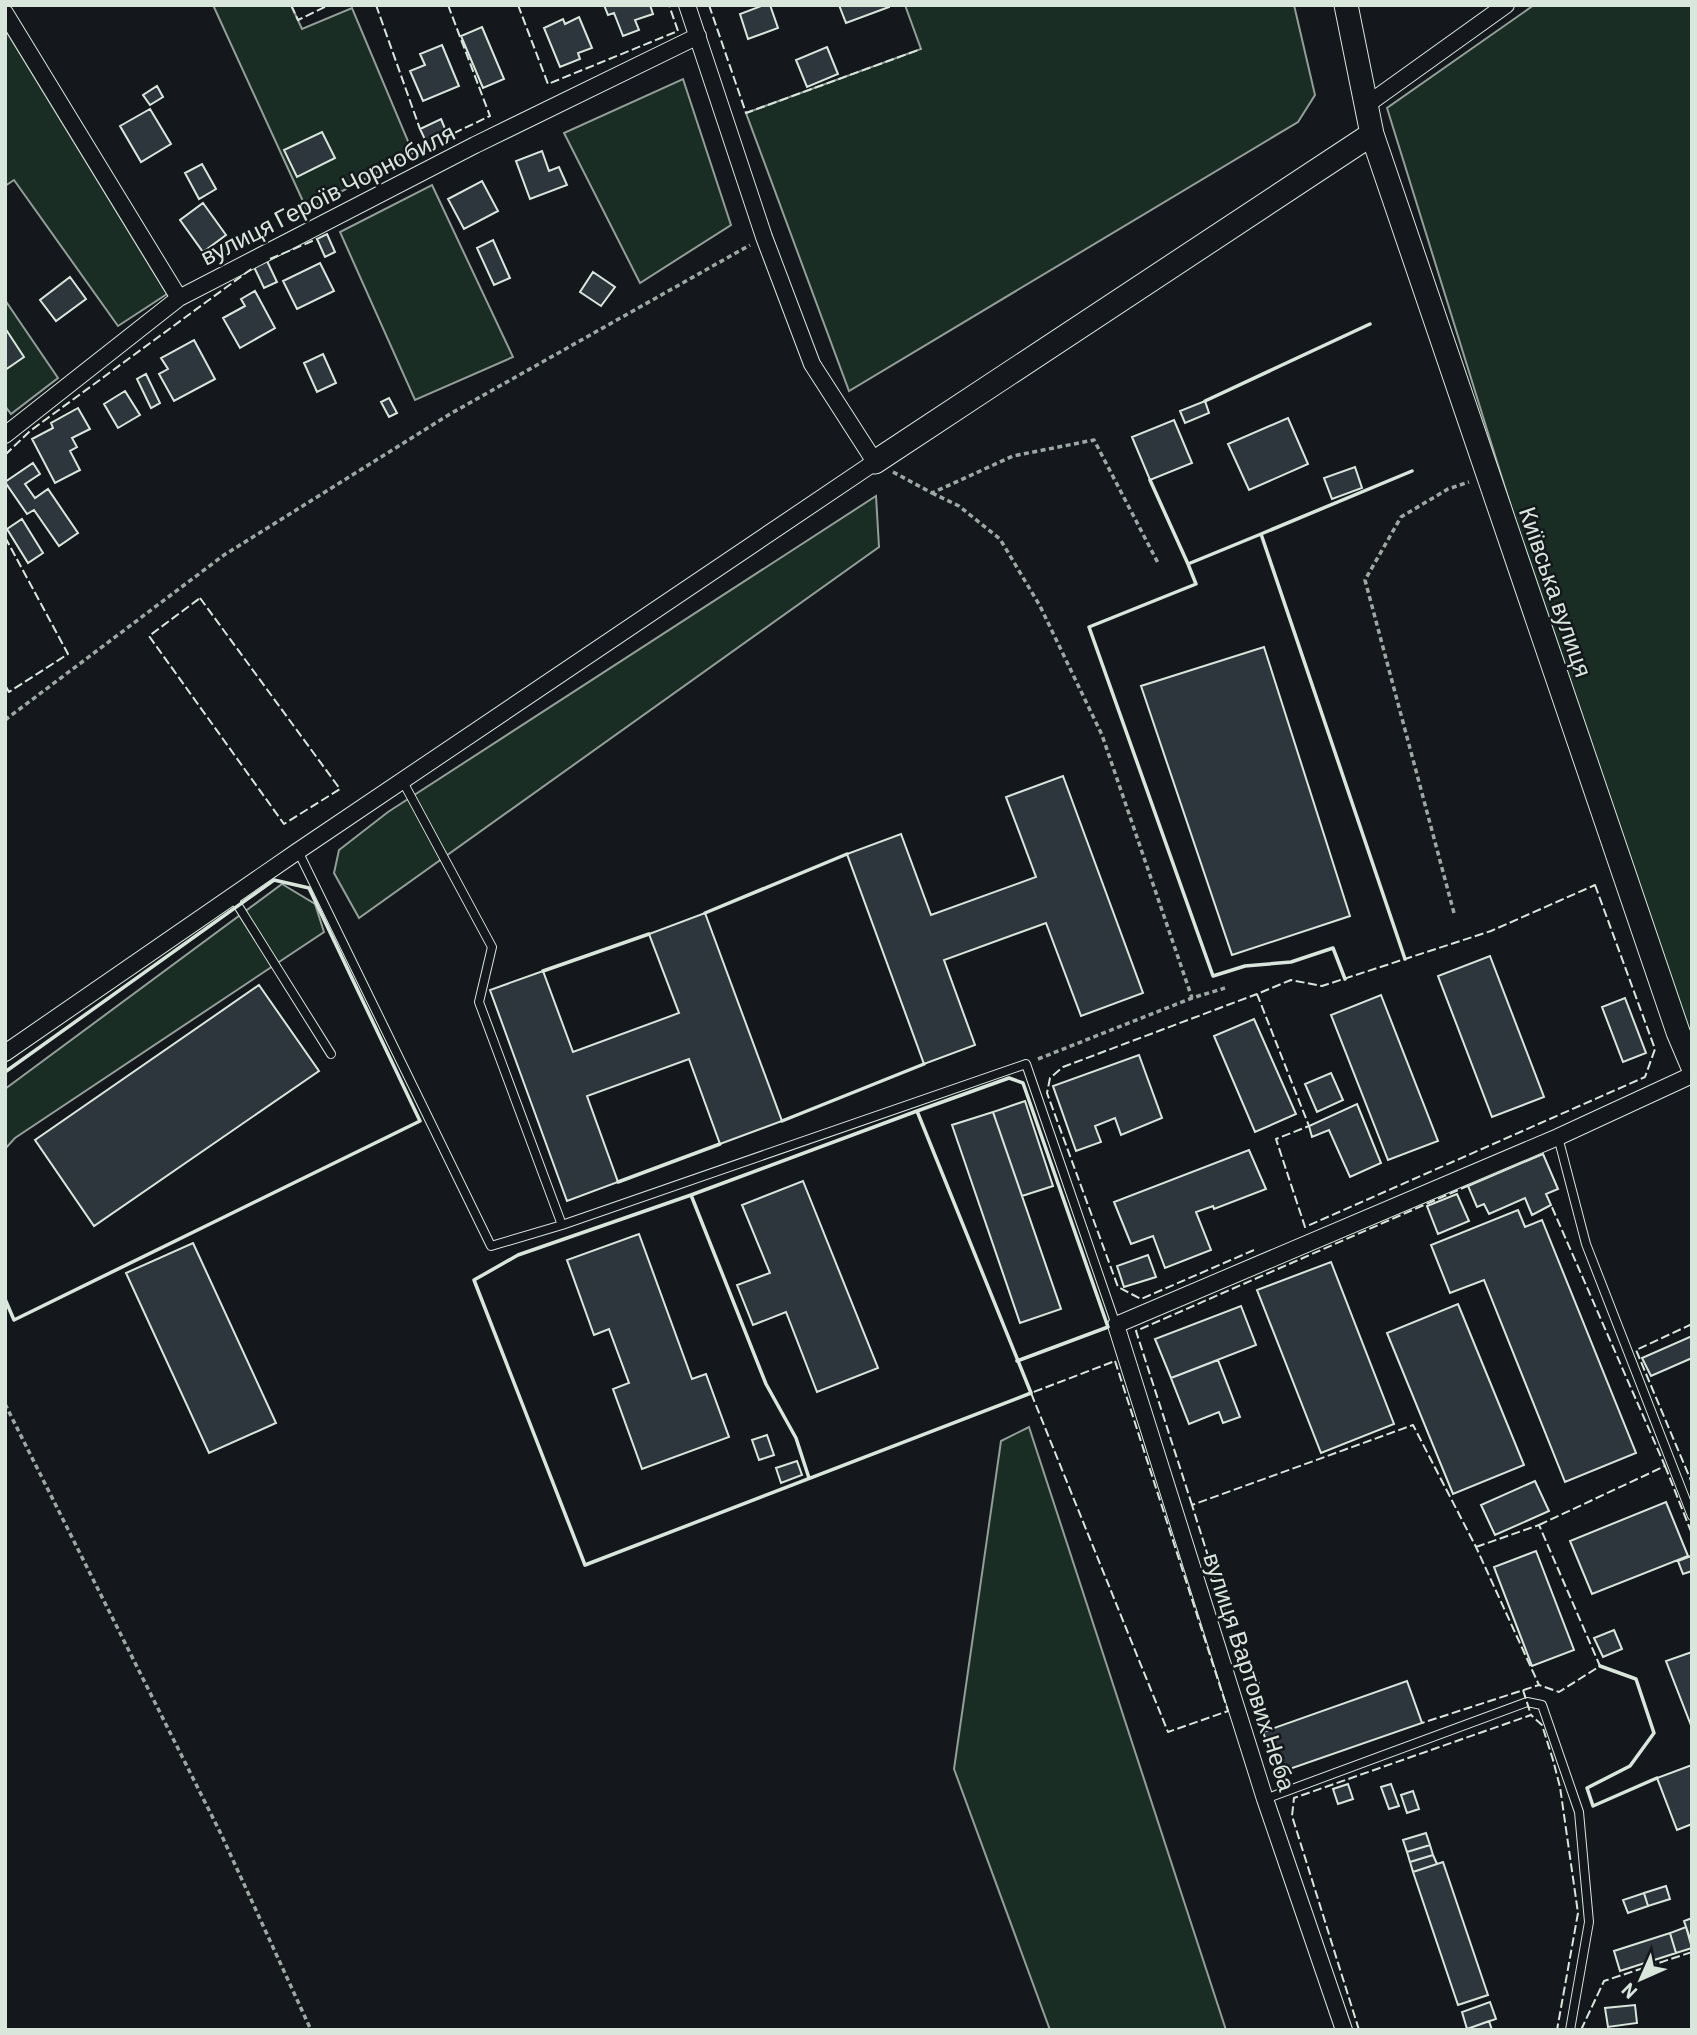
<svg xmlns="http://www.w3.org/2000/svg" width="1697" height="2035" font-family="Barlow,sans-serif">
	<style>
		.green { fill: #1a2d24; stroke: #939e99; stroke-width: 2 }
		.building { fill: #2c363c; stroke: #d8e6dc; stroke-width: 2 }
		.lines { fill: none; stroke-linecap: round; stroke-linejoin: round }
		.lane-casing { stroke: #d8e6dc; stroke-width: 10 }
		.street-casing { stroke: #d8e6dc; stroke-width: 18 }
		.secondary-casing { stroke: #d8e6dc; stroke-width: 25 }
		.path { stroke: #9da8a2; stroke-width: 3.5; stroke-dasharray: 5 3.5; stroke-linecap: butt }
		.lane { stroke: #14181c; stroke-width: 8 }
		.street { stroke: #14181c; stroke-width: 16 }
		.secondary { stroke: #14181c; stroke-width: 23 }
		.fence { stroke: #d8e6dc; stroke-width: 2; stroke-dasharray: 9 3.5; stroke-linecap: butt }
		.wall { stroke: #d8e6dc; stroke-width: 3.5 }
		.labels { text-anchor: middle; stroke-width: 5; stroke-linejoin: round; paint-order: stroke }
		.street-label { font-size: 24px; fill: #d8e6dc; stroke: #14181c }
	</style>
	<rect width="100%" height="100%" fill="#14181c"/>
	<path class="green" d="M213,5H291L302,29L352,8L413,153L307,210Z
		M905,5H1294L1315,95L1298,122L849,391L746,113L921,49Z
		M1534,5H1692V1065L1665,1002L1387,108Z
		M5,29L167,294L118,326L14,180L5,186Z
		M683,79L731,225L640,283L564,133Z
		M432,185L513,357L415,400L340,232Z
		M5,300L58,378L11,414L5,406Z
		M876,496L879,547L359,918L334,873L339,850L388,812Z
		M282,884L315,904L324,932L15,1138L5,1149V1089Z
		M1029,1427L1226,2030H1050L954,1769L1001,1441Z"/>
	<path class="building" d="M604,5H650L653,14L635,20L639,30L623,36L614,13L608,15Z
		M764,5H770L778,28L748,39L740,14Z
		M839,5H889V7L846,23Z
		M579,17L592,48L578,53L580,59L560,67L544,28L563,19L565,24Z
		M482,27L504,79L483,88L461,36Z
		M442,45L459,86L423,101L410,71L425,65L420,54Z
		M827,47L838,74L807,87L796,60Z
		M157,86L163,97L150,105L143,95Z
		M150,109L171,144L141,162L120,126Z
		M441,119L448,136L428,146L420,129Z
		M322,132L335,158L297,177L284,150Z
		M542,151L549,171L559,167L567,185L530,199L516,161Z
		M202,164L216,189L199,199L185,173Z
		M482,181L498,211L464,229L448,199Z
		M203,203L226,235L203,252L180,220Z
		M327,234L335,252L325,257L317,239Z
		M493,240L510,278L494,285L477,248Z
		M267,261L277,282L264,288L254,267Z
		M320,263L334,291L297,309L283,281Z
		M593,272L615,287L601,306L580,292Z
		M70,277L86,299L56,321L40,300Z
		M255,291L275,328L240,348L223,318L245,306L241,299Z
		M5,328L24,357L5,370Z
		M194,340L215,379L174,401L159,374L168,369L161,358Z
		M323,354L336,383L317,392L304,363Z
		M146,374L160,403L151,408L137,379Z
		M125,391L140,415L118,428L104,404Z
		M389,398L397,413L389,417L381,402Z
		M1205,401L1209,413L1185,423L1180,411Z
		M78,408L90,429L72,438L77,447L70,451L80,470L55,483L32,439L53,428L51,423Z
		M1288,418L1308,464L1249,490L1228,444Z
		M1174,420L1192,463L1150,480L1132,437Z
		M33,463L40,474L25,484L35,498L48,489L78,533L59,546L34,510L27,514L5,482Z
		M1355,467L1362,488L1332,499L1324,478Z
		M22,519L43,553L28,563L7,529Z
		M1264,647L1350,916L1232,955L1141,686Z
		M1063,776L1143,993L1081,1016L1046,923L944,960L975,1045L924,1064L847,854L901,834L931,915L1036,877L1006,797Z
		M705,913L782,1121L720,1144L689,1059L587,1096L618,1182L567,1201L490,990L543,971L573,1052L679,1013L649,934Z
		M1490,956L1544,1097L1492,1117L1438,976Z
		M259,985L319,1071L94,1226L35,1140Z
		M1381,995L1438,1141L1388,1160L1331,1015Z
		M1625,998L1646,1053L1623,1062L1602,1007Z
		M1254,1019L1296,1114L1255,1132L1214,1036Z
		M1139,1055L1162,1118L1121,1135L1115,1118L1095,1126L1101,1142L1076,1151L1053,1086Z
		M1331,1073L1343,1100L1317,1112L1305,1084Z
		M1025,1101L1053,1186L1022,1196L993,1112Z
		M1357,1104L1381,1163L1350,1177L1329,1130L1312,1137L1309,1126Z
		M993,1112L1061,1309L1020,1323L952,1125Z
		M1249,1150L1266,1189L1214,1209L1213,1206L1196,1212L1211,1250L1165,1268L1153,1236L1131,1244L1114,1202Z
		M1543,1154L1558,1189L1546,1194L1551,1205L1532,1215L1525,1198L1489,1214L1484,1204L1477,1207L1468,1186Z
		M803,1181L878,1368L817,1392L786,1312L753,1325L737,1285L770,1273L742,1205Z
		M1457,1194L1469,1221L1438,1234L1427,1206Z
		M1518,1210L1525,1227L1542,1220L1636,1453L1565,1482L1484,1280L1450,1293L1431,1245Z
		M639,1234L692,1379L706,1374L729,1437L642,1469L613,1389L629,1383L609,1329L594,1335L567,1260Z
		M193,1243L276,1423L209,1453L126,1273Z
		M1148,1255L1156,1277L1124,1287L1117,1266Z
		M1331,1262L1394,1424L1321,1453L1257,1290Z
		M1458,1304L1524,1465L1453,1494L1387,1333Z
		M1241,1306L1256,1345L1171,1378L1155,1339Z
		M1692,1336V1358L1651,1376L1642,1358Z
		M1218,1360L1240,1417L1223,1423L1219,1412L1189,1424L1171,1378Z
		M767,1435L774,1455L759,1460L752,1440Z
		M797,1461L802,1475L781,1483L776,1468Z
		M1535,1481L1549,1511L1495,1535L1481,1505Z
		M1666,1502L1688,1556L1592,1594L1570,1541Z
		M1536,1551L1574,1650L1532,1666L1494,1567Z
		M1691,1556L1692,1571L1683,1574L1678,1561Z
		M1614,1630L1622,1649L1603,1657L1594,1638Z
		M1692,1652V1728L1666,1661Z
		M1407,1681L1422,1723L1278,1773L1263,1732Z
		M1692,1765V1824L1677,1830L1657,1778Z
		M1348,1784L1353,1799L1338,1804L1333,1789Z
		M1391,1784L1399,1806L1389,1809L1381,1787Z
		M1413,1791L1419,1809L1407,1813L1401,1795Z
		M1426,1833L1430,1845L1407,1852L1403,1840Z
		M1430,1845L1433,1855L1410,1862L1407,1852Z
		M1433,1855L1437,1864L1413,1872L1410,1862Z
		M1443,1862L1488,1995L1458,2005L1413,1872Z
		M1666,1886L1670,1899L1648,1906L1644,1893Z
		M1644,1893L1648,1906L1628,1913L1623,1900Z
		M1692,1918V1944L1684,1921Z
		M1686,1927L1692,1948L1676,1953L1670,1933Z
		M1670,1933L1676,1953L1620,1971L1614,1951Z
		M1490,2002L1496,2019L1467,2029L1462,2012Z
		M1635,2005L1637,2023L1608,2027L1605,2008Z
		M1489,2021L1492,2030H1467V2029Z"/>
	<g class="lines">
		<defs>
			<path id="lane" d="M402,780L492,947L479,1002L562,1225
				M298,851L491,1246L562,1225L1026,1064L1116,1325
				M232,896L331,1054
				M1558,1137L1586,1244L1692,1516
				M1265,1799L1527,1702L1542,1705L1579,1812L1589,1922L1570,2030"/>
			<path id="street" d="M5,13L179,298
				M1365,106L1506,5
				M5,435L179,298L475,145L698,36
				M5,1053L298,851L875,462L812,364L764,237L687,5
				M1344,2030L1265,1799L1116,1325L1558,1137L1692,1075"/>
			<path id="secondary" d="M1346,5L1372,134L1678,1032L1692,1065
				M875,462L1372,134"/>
		</defs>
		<use href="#lane" class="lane-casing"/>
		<use href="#street" class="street-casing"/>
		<use href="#secondary" class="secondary-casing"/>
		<path class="path" d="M893,472L932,493L1013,456L1094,440L1158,563
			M932,493L959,506L1000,539L1040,606L1102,735L1192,998
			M5,720L224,555L450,414L750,245
			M1454,913L1365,580L1401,517L1448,489L1469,482
			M1038,1059L1192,998L1225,988
			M5,1404L221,1834L311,2030"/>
		<use href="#lane" class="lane"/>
		<use href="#street" class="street"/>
		<use href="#secondary" class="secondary"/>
		<path class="fence" d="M291,5L298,20L329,5
			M376,5L420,129
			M448,5L490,116L448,136
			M518,5L548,84L678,31L669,5
			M709,5L746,113L921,49
			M270,259L317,239
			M5,455L30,431L254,267
			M5,537L68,654L9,692L5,685
			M200,598L340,789L284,824L149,636Z
			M1595,885L1655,1049L1645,1077L1305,1227L1276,1139L1309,1126L1257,994L1291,980L1322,986L1491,931Z
			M1254,1250L1141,1299L1118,1287L1047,1093L1050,1078L1063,1067L1257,994
			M1692,1324L1636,1350L1692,1483
			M1115,1361L1228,1711L1168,1732L1031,1393Z
			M1665,1466L1692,1534
			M1192,1505L1136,1331L1472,1184
			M1539,1525L1665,1466L1551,1205
			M1476,1547L1539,1525L1600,1666L1559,1692L1539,1685
			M1523,1690L1531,1715
			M1263,1732L1255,1703L1260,1686L1252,1666L1238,1652L1192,1505L1413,1425L1476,1547L1539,1685L1422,1723
			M1359,2030L1292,1816L1294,1798L1531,1715L1542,1725L1553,1760L1560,1787L1578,1913L1557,2030
			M1581,2030L1604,1981L1692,1952"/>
		<path class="wall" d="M1205,401L1370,324
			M1150,480L1188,564
			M1261,534L1412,471
			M705,913L847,854
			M543,971L649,934
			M1345,979L1333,948L1291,962L1245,966L1213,976L1089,627L1196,584L1188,564L1261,534L1405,959
			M5,1072L274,880L309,888L420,1121L14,1320L5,1299
			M917,1111L1009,1078L1023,1083L1108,1327L1017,1361
			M782,1121L924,1064
			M618,1182L720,1144
			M691,1195L917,1111L1031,1393L585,1565L474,1280L518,1255L691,1195L766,1384L796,1438L809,1478
			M1600,1666L1636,1679L1654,1733L1630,1766L1587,1788L1593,1806L1657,1778"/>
	</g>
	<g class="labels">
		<g class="street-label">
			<text transform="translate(328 195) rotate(-27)" y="8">вулиця Героїв Чорнобиля</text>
			<text transform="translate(1555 592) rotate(71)" y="8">Київська вулиця</text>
			<text transform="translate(1249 1672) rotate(72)" y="8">вулиця Вартових Неба</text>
		</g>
	</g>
	<rect width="1697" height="2035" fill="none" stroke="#d8e6dc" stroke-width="14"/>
	<g transform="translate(1641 1979) rotate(225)" stroke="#14181c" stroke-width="5" paint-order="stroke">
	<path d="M0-5L12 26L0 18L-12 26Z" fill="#d8e6dc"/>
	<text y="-10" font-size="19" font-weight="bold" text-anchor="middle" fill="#d8e6dc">N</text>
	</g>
</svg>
